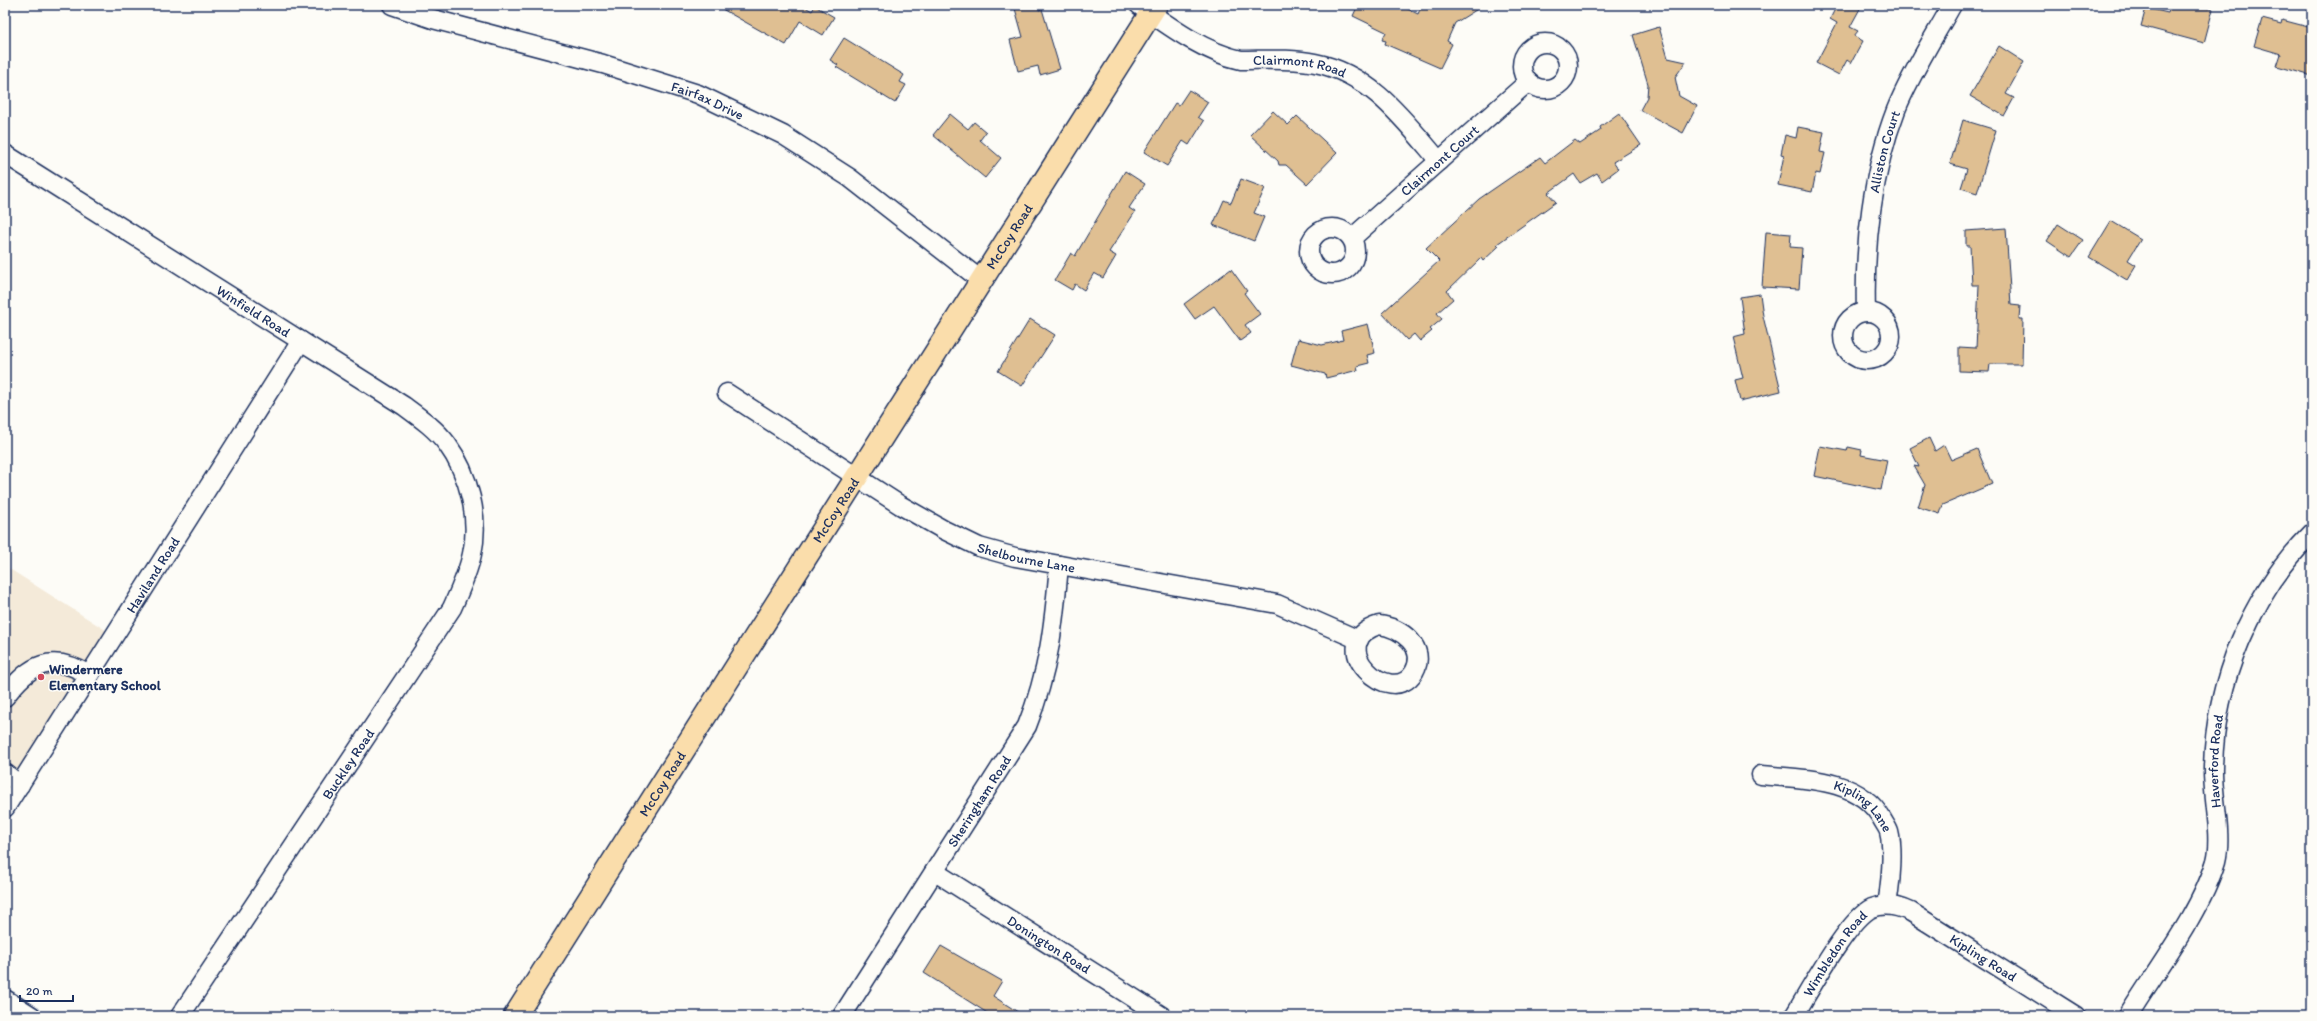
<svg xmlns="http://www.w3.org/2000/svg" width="2317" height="1021" font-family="Itim,sans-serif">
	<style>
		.built { fill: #f4ead9 }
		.building { fill: #dfbf92; stroke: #1b2f5e }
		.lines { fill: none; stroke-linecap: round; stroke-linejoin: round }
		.minor-casing { stroke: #1b2f5e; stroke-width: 21 }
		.major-casing { stroke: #1b2f5e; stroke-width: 25 }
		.minor { stroke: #fdfcf7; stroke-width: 18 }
		.major { stroke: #faddab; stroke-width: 22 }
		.poi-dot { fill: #d1495b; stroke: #fdfcf7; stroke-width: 1.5 }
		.labels { text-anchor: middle; stroke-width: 3; stroke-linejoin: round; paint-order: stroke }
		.street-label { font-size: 14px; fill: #1b2f5e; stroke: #fdfcf7 }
		.poi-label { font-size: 14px; font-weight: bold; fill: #1b2f5e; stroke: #fdfcf7; text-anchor: start }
	</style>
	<rect width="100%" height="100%" fill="#fdfcf7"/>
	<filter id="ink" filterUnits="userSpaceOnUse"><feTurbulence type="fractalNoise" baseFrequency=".025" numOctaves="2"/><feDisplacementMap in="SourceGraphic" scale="8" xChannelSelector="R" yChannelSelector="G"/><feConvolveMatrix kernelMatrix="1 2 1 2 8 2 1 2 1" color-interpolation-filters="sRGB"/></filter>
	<g filter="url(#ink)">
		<path class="built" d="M5,566L107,631L5,790Z"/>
		<path class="building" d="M715,5H802L812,11L815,6L834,17L823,35L800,21L786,45Z
			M1014,5H1038L1039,10L1042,9L1060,69L1040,75L1038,66L1018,71L1010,40L1023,37Z
			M1358,5H1399L1418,14L1422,5H1484L1455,23L1447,41L1452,44L1440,68L1385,44L1386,41L1382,40L1386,32L1353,16Z
			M1837,5H1862L1850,27L1858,31L1854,36L1863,41L1851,63L1847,60L1839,75L1816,63L1837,23L1830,19Z
			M2171,5H2199L2213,9L2204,43L2141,26L2146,8L2168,13Z
			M2262,19L2281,24L2282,20L2312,28V76L2277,66L2281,54L2254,46Z
			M1659,27L1668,58L1686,62L1675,77L1679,96L1697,106L1683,133L1640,110L1647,97L1648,84L1633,35Z
			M844,38L904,75L900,82L906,85L895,103L836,67L838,65L830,60Z
			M1999,46L2024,62L2006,94L2014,98L2004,116L1970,96Z
			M1189,90L1208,102L1198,117L1204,121L1189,145L1183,141L1167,166L1144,152L1175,103L1179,105Z
			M1273,111L1288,125L1297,116L1337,153L1307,184L1286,165H1279L1278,161L1250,135Z
			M1619,113L1641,145L1613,162L1618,169L1602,181L1597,173L1580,183L1574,174L1548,193L1556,202L1497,244L1499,246L1483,261L1481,258L1447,291L1453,299L1437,313L1442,319L1430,329L1432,331L1420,341L1414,334L1407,340L1382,313L1439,261L1426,248L1479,199L1540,157L1545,163L1575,140L1580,144L1601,130L1600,127Z
			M950,114L968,129L974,122L986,132L980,140L1001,158L985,178L933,135Z
			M1963,120L1996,130L1977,193L1961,188L1967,169L1950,164Z
			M1798,127L1824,132L1820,152L1825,153L1820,174L1816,173L1812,192L1778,185L1784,155L1781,154L1785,135L1796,138Z
			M1125,171L1145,184L1129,208L1135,212L1109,252L1116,256L1103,278L1094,273L1084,290L1075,284L1072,290L1055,280L1071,253L1075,256Z
			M1241,179L1265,188L1254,213L1264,217L1254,241L1213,225L1224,200L1231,203Z
			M2111,221L2141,239L2128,260L2136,265L2127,280L2089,257Z
			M2058,224L2083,240L2071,257L2047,241Z
			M2006,228L2011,305L2020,306L2019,319H2023L2022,364H1990L1989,372L1959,371V347L1976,348L1979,285H1972L1970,246H1966V231Z
			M1766,232L1791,234L1790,247L1802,248L1799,289L1762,287Z
			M1231,269L1247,291L1244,293L1260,314L1245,325L1251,333L1240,341L1214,306L1195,319L1184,304Z
			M1760,294L1763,316L1781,391L1740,401L1735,380L1743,378L1733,337L1745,334L1740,297Z
			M1030,319L1055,335L1022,386L998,371Z
			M1368,324L1375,353L1367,355L1369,363L1357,366L1358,370L1326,378L1325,374L1291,365L1298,339L1322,345L1343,340L1341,331Z
			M1929,438L1935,451L1944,445L1951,460L1977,449L1992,484L1943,505L1940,514L1918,507L1925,485L1914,466L1919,467L1910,448Z
			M1820,446L1847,451L1848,447L1862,450L1861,455L1887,460L1881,490L1814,476Z
			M941,946L1002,981L993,996L1024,1016H992L924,973Z"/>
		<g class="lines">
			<defs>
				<g id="minor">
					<path id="s1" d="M392,5L433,19L603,64L698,94L783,135L850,178L982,281"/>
					<path id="s2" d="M1139,5C1170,27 1204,52 1241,60C1265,60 1291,58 1315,63C1371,74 1404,120 1439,161"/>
					<circle cx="1545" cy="66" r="23"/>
					<path id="s3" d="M5,154L404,406C419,417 436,429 447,444C469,474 480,518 472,554C468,573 460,590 452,608L180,1016"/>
					<circle cx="1332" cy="251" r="23"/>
					<path id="s4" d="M1352,238L1528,82"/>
					<path id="s5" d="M1866,312C1864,246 1872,172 1896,110C1910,75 1933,39 1952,5"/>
					<circle cx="1867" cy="336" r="24"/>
					<path id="s6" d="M727,393L900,505L944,530L979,547L1015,557L1277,604L1359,640"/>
					<path d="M1379,625C1401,627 1428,648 1414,672C1391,711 1321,643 1379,625Z"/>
					<path d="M5,697C29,664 52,652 89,675"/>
					<path d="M5,773L20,785"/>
					<path id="s7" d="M1761,775C1801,779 1859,777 1882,819C1884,823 1888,828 1889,832C1894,851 1890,886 1887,905"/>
					<path id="s8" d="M5,808L301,341"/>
					<path id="s9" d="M935,872L1162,1016"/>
					<path d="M5,999L32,1016"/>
					<path id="s10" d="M842,1016L1027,726C1049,671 1054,624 1059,565"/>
					<path id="s11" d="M1794,1016C1809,992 1848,919 1872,908C1885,903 1898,906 1911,912L2076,1016"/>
					<path id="s12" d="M2128,1016C2156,970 2201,912 2216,861C2223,834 2212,796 2213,767C2215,681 2251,594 2312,533"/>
				</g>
				<g id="major">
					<path id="s13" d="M515,1016L1156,5"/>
				</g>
			</defs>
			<use href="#minor" class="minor-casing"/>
			<use href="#major" class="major-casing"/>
			<use href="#minor" class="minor"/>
			<use href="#major" class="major"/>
		</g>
	</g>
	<circle class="poi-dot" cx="41" cy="677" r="4"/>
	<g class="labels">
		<g class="street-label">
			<text dy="5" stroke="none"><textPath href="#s2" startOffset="176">Clairmont Road</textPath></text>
			<text dy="5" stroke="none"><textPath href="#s1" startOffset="330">Fairfax Drive</textPath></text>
			<text dy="5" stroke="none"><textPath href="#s5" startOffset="162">Alliston Court</textPath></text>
			<text dy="5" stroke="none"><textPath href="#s4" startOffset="117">Clairmont Court</textPath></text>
			<text dy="5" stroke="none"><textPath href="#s13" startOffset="923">McCoy Road</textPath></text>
			<text dy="5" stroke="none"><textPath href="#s3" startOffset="294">Winfield Road</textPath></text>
			<text dy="5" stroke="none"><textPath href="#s13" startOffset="599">McCoy Road</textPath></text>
			<text dy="5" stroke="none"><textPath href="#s6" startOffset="344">Shelbourne Lane</textPath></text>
			<text dy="5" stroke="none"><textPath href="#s8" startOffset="276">Haviland Road</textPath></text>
			<text dy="5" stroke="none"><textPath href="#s12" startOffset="279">Haverford Road</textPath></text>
			<text transform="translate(348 764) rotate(-56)" y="5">Buckley Road</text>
			<text dy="5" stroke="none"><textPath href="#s13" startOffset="275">McCoy Road</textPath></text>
			<text dy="5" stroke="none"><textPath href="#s10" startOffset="255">Sheringham Road</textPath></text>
			<text dy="5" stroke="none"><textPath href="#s7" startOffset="111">Kipling Lane</textPath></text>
			<text dy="5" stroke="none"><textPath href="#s9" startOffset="135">Donington Road</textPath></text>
			<text dy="5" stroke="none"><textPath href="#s11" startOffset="75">Wimbledon Road</textPath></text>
			<text dy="5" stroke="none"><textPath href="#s11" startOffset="260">Kipling Road</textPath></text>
		</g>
		<g class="poi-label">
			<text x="49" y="674">Windermere<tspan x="49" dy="16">Elementary School</tspan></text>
		</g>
	</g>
	<rect width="2317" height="1021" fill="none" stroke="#fdfcf7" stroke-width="20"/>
	<rect x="10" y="10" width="2297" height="1001" fill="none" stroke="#1b2f5e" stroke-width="1.5" filter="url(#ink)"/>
	<path d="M20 995v6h53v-6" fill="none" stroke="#1b2f5e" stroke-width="2"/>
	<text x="26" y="995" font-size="12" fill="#1b2f5e" stroke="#fdfcf7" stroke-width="3" paint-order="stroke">20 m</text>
</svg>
